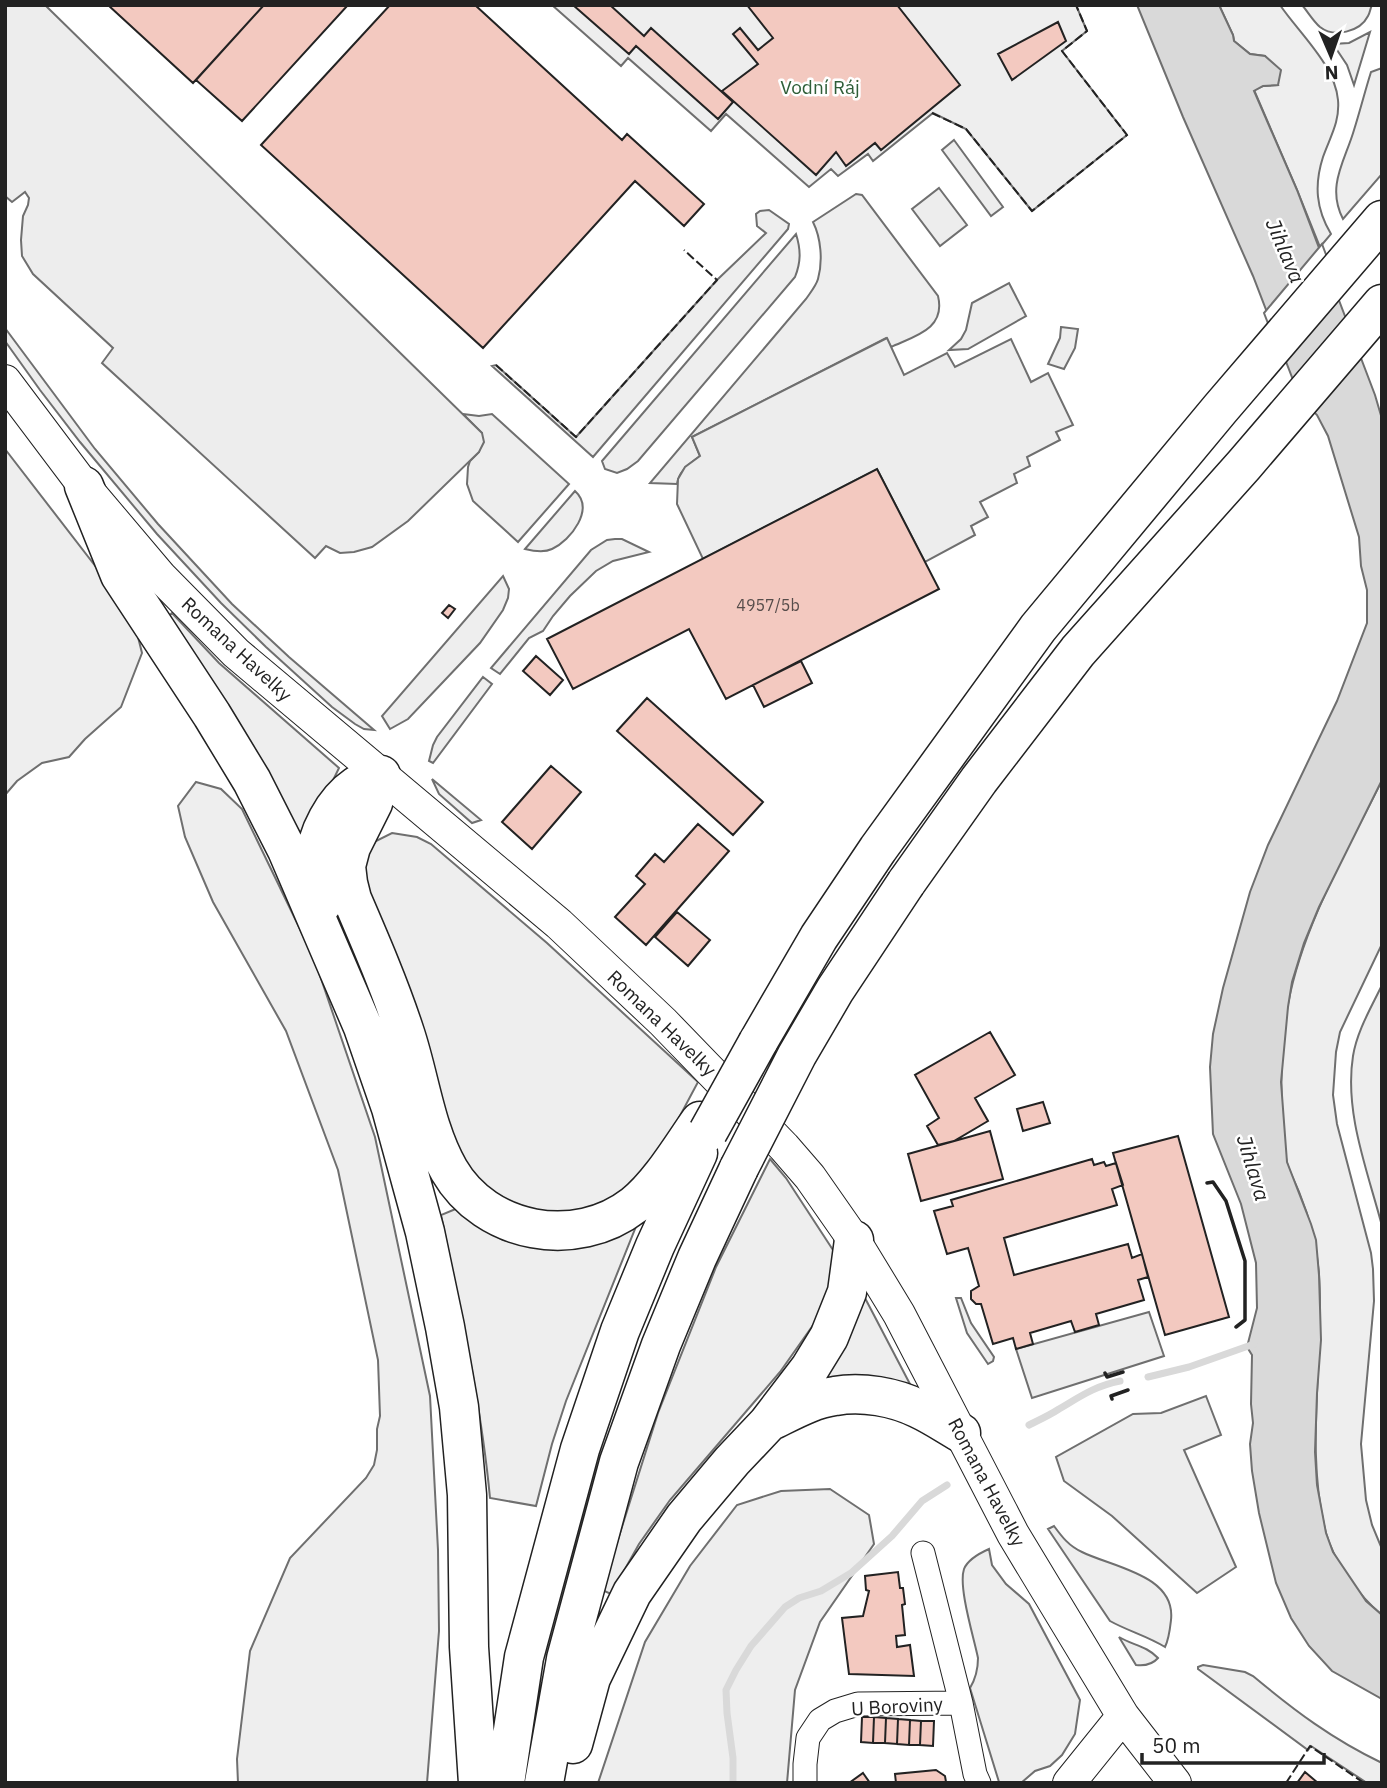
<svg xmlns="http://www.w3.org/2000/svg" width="1387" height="1788" font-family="'IBM Plex Sans',sans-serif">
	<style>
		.green { fill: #eee; stroke: #6f6f6f; stroke-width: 2 }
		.parking { fill: #ededed; stroke: #6f6f6f; stroke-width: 2 }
		.water { fill: #d9d9d9; stroke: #6f6f6f; stroke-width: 2 }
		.pier { fill: #fff; stroke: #6f6f6f; stroke-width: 2 }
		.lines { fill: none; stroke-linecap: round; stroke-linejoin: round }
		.stream { stroke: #d9d9d9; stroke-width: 7 }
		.building { fill: #f3c9c0; stroke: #222; stroke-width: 2 }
		.street-casing { stroke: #222; stroke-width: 25 }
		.secondary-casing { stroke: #222; stroke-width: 34 }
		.highway-casing { stroke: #222; stroke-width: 41 }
		.street { stroke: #fff; stroke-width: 23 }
		.secondary { stroke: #fff; stroke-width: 32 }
		.highway { stroke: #fff; stroke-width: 38 }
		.highway-bridge-casing { stroke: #222; stroke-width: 41; stroke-linecap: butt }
		.highway-bridge { stroke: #fff; stroke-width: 38 }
		.fence { stroke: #222; stroke-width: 2; stroke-dasharray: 9 3.5; stroke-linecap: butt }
		.wall { stroke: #222; stroke-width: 3.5 }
		.labels { text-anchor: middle; stroke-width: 5; stroke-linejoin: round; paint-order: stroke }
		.number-label { font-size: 16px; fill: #564c4a }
		.park-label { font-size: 19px; fill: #2f5e38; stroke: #fff }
		.street-label { font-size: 19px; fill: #222; stroke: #fff }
		.water-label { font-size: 21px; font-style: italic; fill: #222; stroke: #fff }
	</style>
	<rect width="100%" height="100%" fill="#fff"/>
	<path class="green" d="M552,5H1076L1087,31L1062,51L1127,135L1032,211L966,129L933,113L873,161L868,154L838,176L831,169L809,187L726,114L711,131L628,58L621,66Z
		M1219,5H1280C1299,33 1335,65 1338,100C1340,122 1330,137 1323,157C1314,185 1316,209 1331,234L1320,247L1297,190L1254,90L1263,86L1278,85L1265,56L1250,54L1234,41L1233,35Z
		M1302,5H1372C1370,9 1370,13 1368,16C1360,32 1334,38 1320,27C1313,21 1308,12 1302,5Z
		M1370,32L1354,85L1347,65L1333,44L1349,43Z
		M1382,68V174L1343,219C1326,186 1345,161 1354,130C1360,111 1365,91 1371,72Z
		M856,194L862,195L938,296C946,329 915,336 891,347L886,338L692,437L700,456C690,464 679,470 677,484L650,483L806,299C810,293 816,286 818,279C823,261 821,238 813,222Z
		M769,210L789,224L788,229L593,457L492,366L496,365L576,437L717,280L766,233L757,226L756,214L760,211Z
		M796,234C801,250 801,262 795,277L638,461L627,469L617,473L605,469L602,461Z
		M5,328L95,449L158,524L232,604L289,657L374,730L364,729L355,724L332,707L266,647L221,603L157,534L80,442L40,390L5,341Z
		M463,414L479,416L492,414L569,484L518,542L473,501L467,484L468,467L470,461L479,452L482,433Z
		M5,449L113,589L136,629L142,653L121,707L85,739L69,757L42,763L17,781L5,795Z
		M575,491C595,509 571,540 552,549C544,553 533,551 525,549Z
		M615,539H622L649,552L613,561L596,571L570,596L553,616L543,631L529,638L500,674L491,668L591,550L607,540Z
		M503,576L509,589L508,598L503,610L480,643L408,719L390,729L382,716Z
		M172,613L219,663L339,768L303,842L166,619Z
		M483,677L492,684L433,763L429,761L433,745L437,737Z
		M432,779L481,820L472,823L439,794Z
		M1382,780V944L1340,1032L1336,1052L1333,1095L1337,1124L1371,1253L1373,1269L1374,1301L1361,1444L1366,1500L1372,1525L1382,1549V1615C1359,1596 1334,1562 1326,1533C1304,1448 1325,1360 1319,1274C1317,1245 1310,1219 1299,1192C1295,1182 1290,1173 1287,1163C1284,1151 1284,1138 1283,1126C1280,1085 1281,1044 1288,1004C1303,925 1347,851 1382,780Z
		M196,782L221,789L242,809L314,958L375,1137L430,1396L438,1550L439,1631L427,1783H238L237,1759L250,1651L290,1558L366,1478L374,1465L377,1450V1429L380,1416L378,1360L338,1170L286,1031L213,902L185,837L178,806Z
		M392,833L417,837L431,844L547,943L698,1082L657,1159L622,1196L575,1217L507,1209L460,1162L377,921L364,875L366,863L370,849L376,841Z
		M1382,985V1226C1368,1172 1344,1113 1353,1056C1357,1031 1371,1008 1382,985Z
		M770,1159L786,1178L833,1250V1276L823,1311L780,1372L670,1500L639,1544L611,1594L602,1590L658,1413L716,1267Z
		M458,1208L474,1223L503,1240L538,1247L639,1219L566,1401L552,1444L536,1506L490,1498C481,1403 460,1309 441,1215Z
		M865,1298L911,1386L812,1384Z
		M956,1298H961L971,1323L994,1357L993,1361L988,1364L967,1333Z
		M830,1489L869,1515L874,1544L820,1622L795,1690L787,1783H598L645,1642L690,1566L737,1505L781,1491Z
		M1054,1526C1062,1537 1069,1546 1082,1552C1112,1567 1176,1575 1171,1620C1170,1629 1169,1639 1165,1647C1147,1636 1128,1631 1110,1621L1048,1529Z
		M989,1549L992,1565L1006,1584L1029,1604L1080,1700L1075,1734L1062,1755L1050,1766L1035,1771L1021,1783L999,1782L970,1688C976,1678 978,1670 978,1658C974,1638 958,1587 964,1569C968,1559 980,1553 989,1549Z
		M1119,1637C1132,1645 1147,1646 1158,1658C1152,1665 1145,1666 1136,1665Z
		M1203,1665L1245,1672L1253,1676C1295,1711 1332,1739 1382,1763V1783H1367L1311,1746L1308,1750L1198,1669V1667Z"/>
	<path class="parking" d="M5,5H45L482,433L484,442L479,452L408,521L372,547L354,552L340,553L326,546L315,558L102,363L113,348L33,274L22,256L21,240L23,216L28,205L29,198L25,192L12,202L5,196Z
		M954,140L1003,207L991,216L942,150Z
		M939,188L967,225L940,246L912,209Z
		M1009,283L1026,316L968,349L949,350L961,339L966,330L972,303Z
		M1061,327L1078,329L1075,348L1064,369L1048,364L1060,338Z
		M887,338L904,375L947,353L955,367L1011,339L1031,382L1048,373L1073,425L1056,432L1060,440L1027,457L1030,466L1014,474L1017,483L980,502L988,517L971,526L975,535L925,562L877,469L703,559L677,504L678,479L685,467L700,456L692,437Z
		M1149,1312L1164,1356L1032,1398L1016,1349Z
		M1206,1396L1221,1435L1184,1450L1236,1567L1197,1593L1112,1516L1064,1481L1056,1457L1133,1414L1161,1413Z"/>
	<path class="water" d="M1137,5H1219L1233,35L1234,41L1250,54L1265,56L1281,70L1278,85L1263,86L1254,91L1297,190L1375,395L1382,419V780L1319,907L1304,943L1292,982L1288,1007L1281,1082L1287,1162L1311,1224L1316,1240L1319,1275L1321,1340L1317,1393L1315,1452L1317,1485L1326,1533L1333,1552L1366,1601L1382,1615V1699L1332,1671L1309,1646L1291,1618L1276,1583L1259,1513L1252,1471L1250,1444L1253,1423L1251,1404L1252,1355L1247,1347L1257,1308L1256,1263L1241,1204L1213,1134L1210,1067L1213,1034L1223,988L1250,892L1268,845L1337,701L1367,623V590L1361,566L1359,537L1328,436L1317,415L1300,398L1253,276L1183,117Z"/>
	<path class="pier" d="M1322,244L1341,294L1283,362L1264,313Z"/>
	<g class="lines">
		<path class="stream" d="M1148,1377L1189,1367L1254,1344
			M1029,1425C1039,1420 1050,1415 1059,1409C1081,1396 1095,1386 1120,1381
			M733,1783V1758L727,1713L726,1690L736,1670L751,1646L785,1607L799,1598L821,1591L851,1573L892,1536L922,1501L947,1485"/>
	</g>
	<path class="building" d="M108,5H264L193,83Z
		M264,5H348L242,121L196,80Z
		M390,5H475L622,140L627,134L704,204L684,226L635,181L483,348L261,145Z
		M573,5H610L644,36L651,28L733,102L718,119L636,46L629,54Z
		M747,5H897L960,85L881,150L875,143L846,166L836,152L816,175L722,91L758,64L733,34L740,28L758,50L773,38Z
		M1058,22L1066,41L1012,80L998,54Z
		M877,469L939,589L726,699L689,629L573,689L547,639Z
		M449,605L455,609L448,618L442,613Z
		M536,656L563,680L550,695L523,671Z
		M801,661L812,683L764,707L753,685Z
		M647,698L763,802L733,835L617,731Z
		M551,766L581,792L532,849L502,822Z
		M698,824L729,851L646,945L615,917L645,884L636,876L655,854L664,862Z
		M677,912L710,940L688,966L655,937Z
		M990,1032L1015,1075L975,1098L988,1121L954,1141L938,1145L927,1126L939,1118L915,1075Z
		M1043,1102L1050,1123L1023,1131L1017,1109Z
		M990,1131L1003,1179L921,1201L908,1154Z
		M1178,1136L1229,1317L1165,1335L1113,1153Z
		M1092,1159L1094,1165L1104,1162L1106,1166L1116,1163L1123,1185L1112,1189L1117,1205L1004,1238L1014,1275L1128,1244L1132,1258L1142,1254L1148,1277L1138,1280L1144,1300L1096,1314L1099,1325L1075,1332L1071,1321L1030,1333L1033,1344L1016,1349L1013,1338L993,1344L981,1304H976L971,1299V1291L979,1286L968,1248L947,1254L934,1211L953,1206L951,1200Z
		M898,1572L900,1588H903L905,1604L902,1605L905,1635L896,1636L897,1647L910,1645L914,1676L849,1674L842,1618L863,1616L869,1591L866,1590L865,1576Z
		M862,1717H874L873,1743L861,1742Z
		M874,1717L886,1718L885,1743H873Z
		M886,1718L898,1719L897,1744L885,1743Z
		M898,1719L910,1720L909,1745L897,1744Z
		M910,1720L921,1721L920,1745H909Z
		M921,1721H934L933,1746L920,1745Z
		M936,1770L945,1776L946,1782L896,1783L895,1774Z
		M1305,1772L1318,1783H1297Z
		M863,1773L870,1783H849Z"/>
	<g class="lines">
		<defs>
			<path id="street" d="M923,1553L961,1703L975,1774L979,1783
				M805,1783V1764L808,1738L820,1720L835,1711L858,1704L961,1703"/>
			<path id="secondary" d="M5,381L84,486L161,577L236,653L559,924L663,1022L784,1147L810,1177L854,1240L899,1314L1013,1534L1123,1716L1175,1783
				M1069,1783L1123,1716"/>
			<path id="highway" d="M84,486L120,575L212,715L252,781L287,850L363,1027L391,1108L425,1232L445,1327L459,1407L467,1495L469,1647L478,1783
				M381,775L373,803L351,847L346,866L348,883L352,899C371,943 390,987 405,1033C420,1078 425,1128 449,1170C486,1234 576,1250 634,1205C660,1184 681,1148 700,1121
				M906,883L979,780L1078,651L1244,465L1382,304
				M322,904C319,891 314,875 315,861C316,834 334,801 356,786C363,781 372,778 381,775
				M758,1042L819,937L878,849L1038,628L1220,409L1382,220
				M769,1422C790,1412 812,1399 835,1396C862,1391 895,1397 919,1409C934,1416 947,1425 961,1433
				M573,1744L591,1678L632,1593L684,1518L732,1461L768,1423L810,1368L829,1337L847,1292L854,1240
				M505,1783L524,1657L580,1449L620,1331L655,1246L698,1153
				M544,1783L566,1659L619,1462L661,1345L697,1258L739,1168"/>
		</defs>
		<use href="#street" class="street-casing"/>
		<use href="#secondary" class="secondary-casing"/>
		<use href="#highway" class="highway-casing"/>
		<use href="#street" class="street"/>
		<use href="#secondary" class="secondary"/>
		<use href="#highway" class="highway"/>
		<defs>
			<path id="highway-bridge" d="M708,1132L758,1042
				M739,1168L797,1055L835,990L906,883"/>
		</defs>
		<use href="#highway-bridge" class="highway-bridge-casing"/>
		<use href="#highway-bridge" class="highway-bridge"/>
		<path class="fence" d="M523,5H525
			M932,113L966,129L1032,211L1127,135L1062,51L1087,31L1076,5
			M496,365L576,437L717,280L684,250
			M1286,1783L1310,1746L1364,1783"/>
		<path class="wall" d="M1207,1183L1213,1182L1226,1201L1245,1261V1320L1236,1327
			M1105,1373L1107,1377L1123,1372
			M1112,1399L1111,1396L1128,1390"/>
	</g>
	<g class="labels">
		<g class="number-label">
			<text x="768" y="611">4957/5b</text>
		</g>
		<g class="park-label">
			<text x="820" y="94">Vodní Ráj</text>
		</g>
		<g class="street-label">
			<text transform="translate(237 649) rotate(43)" y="7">Romana Havelky</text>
			<text transform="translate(662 1023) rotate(44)" y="7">Romana Havelky</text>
			<text transform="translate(987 1482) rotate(62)" y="7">Romana Havelky</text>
			<text transform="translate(897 1706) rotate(-3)" y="7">U Boroviny</text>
		</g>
		<g class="water-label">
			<text transform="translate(1285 251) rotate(67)" y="7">Jihlava</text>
			<text transform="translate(1253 1168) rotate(73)" y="7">Jihlava</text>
		</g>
	</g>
	<rect width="1387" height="1788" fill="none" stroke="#222222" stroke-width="14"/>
	<g transform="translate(1331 56) rotate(178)" stroke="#ffffff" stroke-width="5" paint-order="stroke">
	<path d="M0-5L12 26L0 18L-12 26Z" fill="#222222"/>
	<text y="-10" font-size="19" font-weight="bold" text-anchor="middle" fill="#222222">N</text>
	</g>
	<path d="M1142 1753v10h182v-10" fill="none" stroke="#222222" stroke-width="3.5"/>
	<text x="1152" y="1753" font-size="21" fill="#222222" stroke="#ffffff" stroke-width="5" paint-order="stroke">50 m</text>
</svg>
